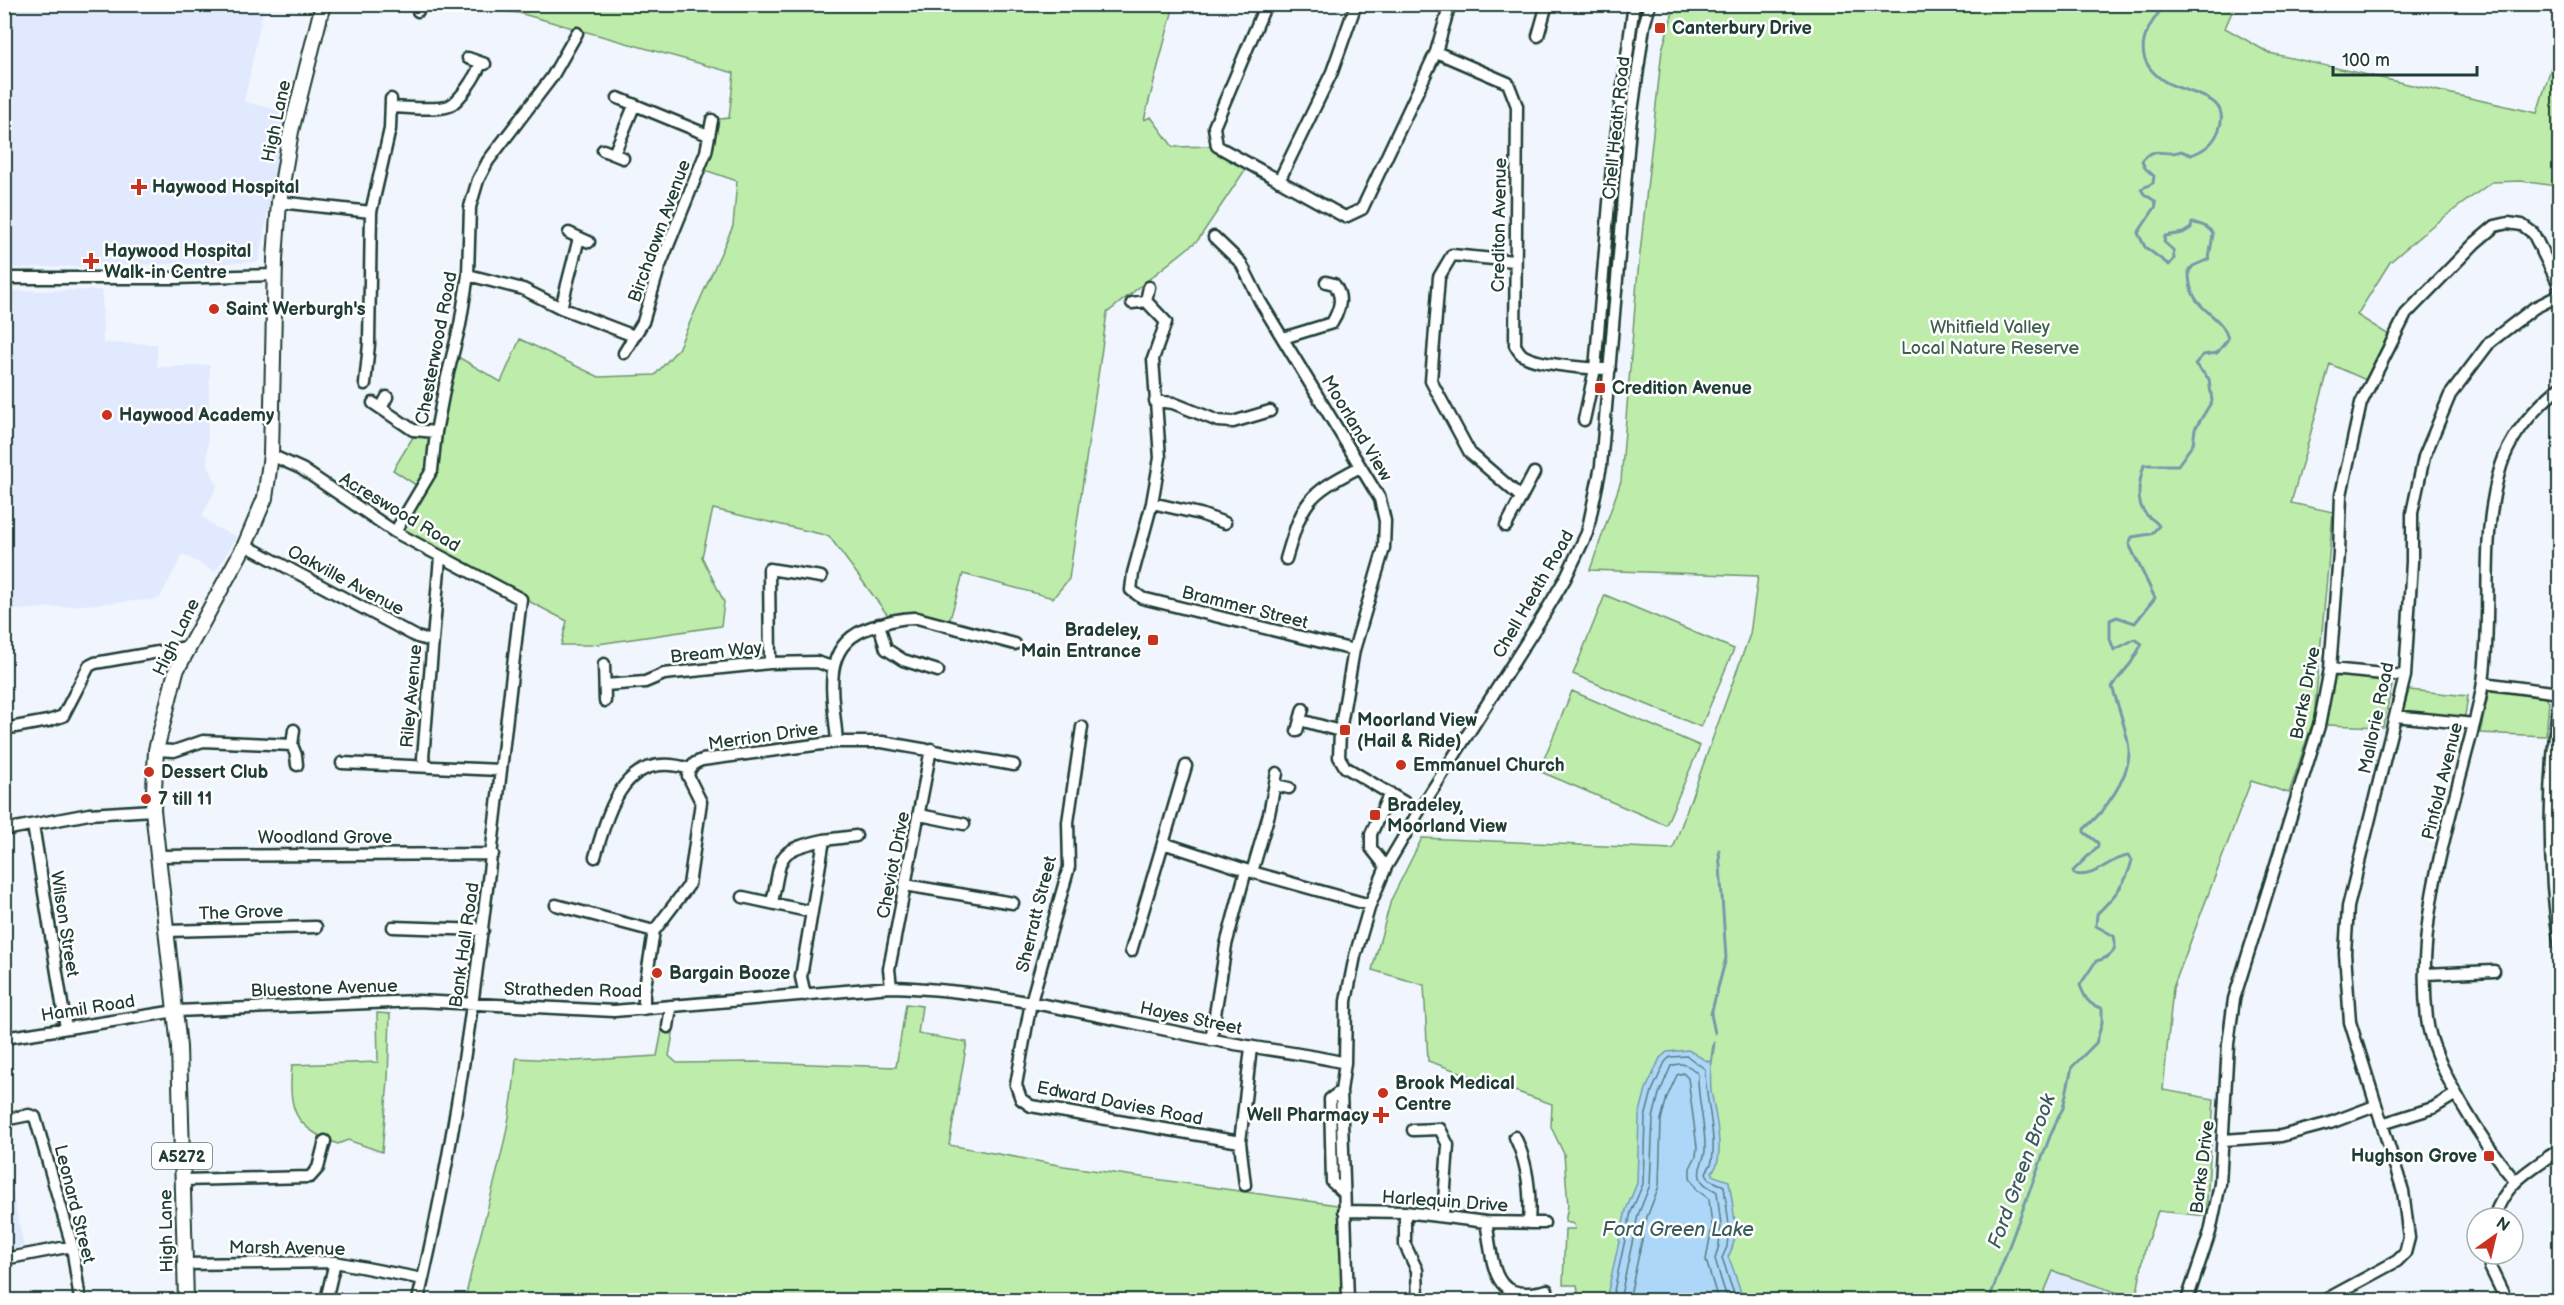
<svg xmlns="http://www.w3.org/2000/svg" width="2564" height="1305" font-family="'Balsamiq Sans',sans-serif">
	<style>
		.built { fill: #e0e9fd }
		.green { fill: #beedab; stroke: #6e9570; stroke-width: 1.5 }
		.water { fill: #add7f8; stroke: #7499aa; stroke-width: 1.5 }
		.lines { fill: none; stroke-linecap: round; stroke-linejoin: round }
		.shore { stroke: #587b82; stroke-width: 1.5 }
		.stream { stroke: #7499aa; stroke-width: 3 }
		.minor-casing { stroke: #1f3d34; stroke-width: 15 }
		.major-casing { stroke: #1f3d34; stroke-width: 18 }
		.minor { stroke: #fff; stroke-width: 10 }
		.major { stroke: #fff; stroke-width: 14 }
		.poi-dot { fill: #c8321e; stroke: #fff; stroke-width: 2 }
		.labels { text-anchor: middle; stroke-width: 5; stroke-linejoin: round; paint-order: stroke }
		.shield { fill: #fff; stroke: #627771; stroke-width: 1.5 }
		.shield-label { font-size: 16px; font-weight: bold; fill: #1f3d34 }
		.poi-label { font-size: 18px; font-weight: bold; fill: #1f3d34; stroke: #fff; text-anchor: start }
		.street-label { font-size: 18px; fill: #1f3d34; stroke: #fff }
		.park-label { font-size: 18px; fill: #3f604c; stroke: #fff }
		.water-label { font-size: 20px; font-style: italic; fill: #3b5c5b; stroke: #fff }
	</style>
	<rect width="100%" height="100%" fill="#f1f5fe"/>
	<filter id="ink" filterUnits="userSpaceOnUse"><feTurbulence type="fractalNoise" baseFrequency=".0167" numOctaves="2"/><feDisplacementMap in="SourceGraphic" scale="12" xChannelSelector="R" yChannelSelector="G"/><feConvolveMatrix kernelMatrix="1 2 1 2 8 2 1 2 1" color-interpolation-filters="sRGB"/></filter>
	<g filter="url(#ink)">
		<path class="built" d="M4,5H264L244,102L288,112L258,262L5,268Z
			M4,289L14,291L102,290L103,343L157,344V367L210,365L207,462L217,486L202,516L215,527L237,537L215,572L183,554L159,599L5,611Z
			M4,1153L24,1247L5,1251H4Z
			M2053,1271L2138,1300H2040Z"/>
		<path class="green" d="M472,5H1174L1144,120L1151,117L1173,147L1217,146L1249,164L1198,240L1107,313L1069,579L1053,598L963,574L948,626L892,621L829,536L713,509L702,557L724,602L721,626L591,645H561L567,621L395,532L422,489L393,470L413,437L436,432L453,354L501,382L520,339L599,377L655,375L678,349L733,226L737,181L699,168L712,120L729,118L734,73L519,13L471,8Z
			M1675,5H2235L2225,28L2269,53L2537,113L2559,42V189L2556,186L2521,181L2492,182L2432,226L2390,262L2357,315L2389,335L2366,380L2330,364L2291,503L2333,512L2314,718L2289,793L2251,781L2173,988L2163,1090L2214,1099L2206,1216L2158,1211L2145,1248L2136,1299L2053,1271L2041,1300H1561V1294L1578,1292L1577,1285H1563L1565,1229H1575L1574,1224L1565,1222L1568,1206L1564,1154L1551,1127L1552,1104L1428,1061L1424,985L1372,970L1391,900L1422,838L1673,849L1750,634L1758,576L1590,570L1621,481L1637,281L1662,50Z
			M1605,595L1734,649L1701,727L1573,674Z
			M2341,675L2387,681L2392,686L2383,727L2326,725L2334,678Z
			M2409,690L2468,696L2465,715L2461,718L2411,714L2403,710Z
			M2493,690L2546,698L2549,702L2546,736L2480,733L2489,691Z
			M1572,691L1700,746L1666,825L1539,771Z
			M906,1004L922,1006L918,1034L967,1042L949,1145L1064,1166L1344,1206L1342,1300H465C481,1220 512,1141 516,1058L574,1061L657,1056L663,1025L674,1028L669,1056L677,1063L755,1062L896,1067Z
			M377,1013L390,1014L388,1080L382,1152L348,1140L338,1144C294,1128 288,1110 292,1065L378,1062Z"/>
		<path class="water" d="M1688,1050C1697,1054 1702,1060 1711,1062C1711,1071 1710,1081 1711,1090C1714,1109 1727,1159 1712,1172L1714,1176L1729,1181C1732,1204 1741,1236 1728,1257C1736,1271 1736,1286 1745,1300H1606L1626,1210L1637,1183L1639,1116L1646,1089L1660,1058L1667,1052Z"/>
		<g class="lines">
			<path class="shore" d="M1612,1300L1631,1212L1643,1184L1645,1118L1652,1091L1665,1062L1670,1057L1687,1056L1705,1069C1705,1097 1717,1136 1712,1161C1711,1166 1708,1168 1706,1173L1710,1180L1724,1186L1729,1225L1727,1247L1722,1258C1728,1272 1729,1287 1738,1300
				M1620,1300L1638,1215L1650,1185L1653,1118L1659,1094L1671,1066C1683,1061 1690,1066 1698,1074C1697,1100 1706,1125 1705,1150C1705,1160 1697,1167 1700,1177C1703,1186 1710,1187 1717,1192L1721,1225L1719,1245L1715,1259C1719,1270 1723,1291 1729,1300
				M1629,1300L1647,1217L1659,1186L1661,1120L1667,1097L1677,1075L1683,1073L1688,1078L1697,1147L1696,1156L1690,1168V1177L1697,1190L1709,1199L1712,1226L1706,1260L1718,1300"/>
			<path class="stream" d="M1715,1033L1711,1014L1726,958L1719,850
				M1711,1064L1714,1043
				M1989,1300L2052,1131L2063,1108L2072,1067L2096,1043L2102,1023V1008C2088,1005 2085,998 2080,985L2096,961C2110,958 2118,951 2114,936L2096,926L2097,914C2113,898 2127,883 2132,860L2128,856C2108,858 2097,879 2074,874L2073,871L2098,846V843L2084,832V829C2104,812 2130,778 2129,750C2128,733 2117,704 2112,686L2131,663L2142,644L2135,639L2114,650L2110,639V620L2117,617L2135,623L2155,598L2129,544L2132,537L2151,534L2159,526C2155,519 2149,519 2145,513C2135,501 2140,478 2144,465H2178L2193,444L2195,429L2212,401L2209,379L2195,364L2203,355L2217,353L2228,339C2221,310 2188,313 2189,271L2193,266L2209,259L2213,234C2209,227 2200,223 2192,223L2191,228L2183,233L2165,236L2164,242L2173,250L2174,259L2169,265L2145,247L2138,233L2156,206L2155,201L2144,194L2141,189L2153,183L2154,176L2145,168L2142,161C2153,144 2167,158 2181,151L2191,155C2203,151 2213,144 2218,132C2235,93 2185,95 2164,81C2129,58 2144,29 2166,4"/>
			<defs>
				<path id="minor" d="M1266,4L1214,127L1217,146L1345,217L1362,209L1436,52L1450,4
					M418,11L420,4
					M1538,36L1547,4
					M1436,52L1508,83L1517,106L1515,345C1518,350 1520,354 1524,356C1540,365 1591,369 1610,369
					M468,58L485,64
					M618,98L708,135
					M391,107C406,107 436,111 449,106C460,101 477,74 481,63
					M603,150L623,158
					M614,154L634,106
					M1279,181L1332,72L1356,4
					M279,202L371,212L390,129L391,99
					M569,233L589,242
					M1214,237L1241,263L1260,301L1380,499L1385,521L1384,548L1354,650L1340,731L1339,757L1345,767L1419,811
					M1514,261L1452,255L1439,277L1431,381L1470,453L1521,497
					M468,275L523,289L561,308L634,336
					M4,278H175L275,275
					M1146,301L1166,322L1153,359L1160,458L1152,503L1133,573L1131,590L1142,598L1354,650
					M1146,301L1149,287
					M1132,303L1146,301
					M561,308L579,238
					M1283,338L1332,323C1340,309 1344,297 1334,284L1326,282
					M624,353L643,322L659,268L706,152L712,120
					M365,384L369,344L371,212
					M1155,401L1173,403L1218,421L1233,422L1270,411
					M373,403L413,430L436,432
					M381,408L387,397
					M1584,420L1595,369L1612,167L1634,4
					M271,455L302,469L395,532L521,599C492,834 473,1070 418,1300
					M1152,503L1200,514L1225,523
					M1506,526L1534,473
					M395,532L432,470L436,432L445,385L460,325L468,275L470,207L478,180L488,161L552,77L577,33
					M245,545L417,637L432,641
					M1286,559C1303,501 1306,495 1360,467
					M879,624L886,649L903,660L938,671
					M770,663L769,569L821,577
					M604,664L605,701
					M2330,669L2405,676
					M2483,683L2560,693
					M605,685L645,682L664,674L770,663L817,662L832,667
					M2560,694C2548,775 2547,865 2560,946
					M2395,716L2474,724
					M1300,720L1340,731
					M1082,727L1068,822L1069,867L1031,1002L1016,1085L1021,1099L1031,1106L1240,1142L1251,1048
					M4,729L48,721L63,716L89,666L95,663L187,647
					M1297,731L1303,709
					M837,742C834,697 817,644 872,627C887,622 902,617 917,618L1015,644
					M292,745L296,755L297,765
					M156,750L174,751L203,741L292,745L294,730
					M342,763L500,770
					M426,766L423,758L440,557
					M690,769L695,763L702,760L837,742H882L1014,765
					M1275,785L1289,788
					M920,815L964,824
					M33,825L66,1028
					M4,830L89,814L153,810
					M824,840L856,836
					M1163,843L1252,872L1370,905
					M158,856L493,854
					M595,857C609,809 624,748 690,769
					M1386,867L1371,848V834L1390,793
					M1252,872L1269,814L1277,773
					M905,885L1013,903
					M743,897L812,912
					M772,902C783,855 774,851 824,840L801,977L805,995
					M556,905L654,931
					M393,927L483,930
					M166,931L316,927
					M1131,951L1186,766
					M2425,974L2494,971
					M891,987L889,969L931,749
					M644,1009V993L654,931L689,885L701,802L688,776L690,769
					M668,1027L671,1006
					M4,1038L176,1011L418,1001L614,1011L891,987C998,990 1105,1018 1210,1039C1254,1049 1300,1052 1345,1063
					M1211,1040L1226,945L1246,870
					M1341,1091L1330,1099L1332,1182L1343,1192
					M4,1120L29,1115L35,1117L72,1246L80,1300
					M2382,1124L2433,1108L2456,1094
					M1413,1130L1440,1129L1448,1145L1443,1216
					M1515,1137C1528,1164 1531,1193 1529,1223
					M2224,1140L2281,1136L2330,1123L2375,1106
					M1240,1142L1245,1185
					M183,1180L310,1177L318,1168L325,1141
					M2515,1181C2485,1146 2432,1064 2427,1019C2417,934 2440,851 2462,770C2469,741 2479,711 2483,682C2493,609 2479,537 2501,466C2511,434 2535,408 2560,387
					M1344,1211L1405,1212L1486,1222L1544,1223
					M1405,1212V1245L1417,1270L1418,1300
					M2494,1218C2505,1182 2530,1170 2560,1149
					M1486,1222C1494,1264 1490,1305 1547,1290
					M2489,1254L2490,1267L2506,1300
					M4,1259L72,1246
					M184,1264L335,1262L423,1279
					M326,1300L335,1262
					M1348,1300L1341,1091L1345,1063L1346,1001L1355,956L1370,905L1386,867L1419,811L1543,616L1565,579L1587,533L1601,466L1630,127L1644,26L1650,4
					M2187,1300L2210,1232L2220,1184L2228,1044L2234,999L2319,726L2330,669L2339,553L2341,495L2361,403L2406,314L2475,243L2495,226L2508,223L2522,225L2533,233L2560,287
					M2325,1300L2397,1261L2405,1253L2409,1238L2403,1191L2350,1022L2345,953L2348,907L2405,676L2412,562V513L2424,457L2450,395L2490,342L2534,308L2560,295"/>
				<path id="major" d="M186,1300L179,1047L153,810L156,750L176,671L245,545L265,498L271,455L275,259L279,202L291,131L323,4"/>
			</defs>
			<use href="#minor" class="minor-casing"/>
			<use href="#major" class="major-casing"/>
			<use href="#minor" class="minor"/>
			<use href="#major" class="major"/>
		</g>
	</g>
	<g class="poi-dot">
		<rect x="1654" y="22" width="12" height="12" rx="3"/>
		<path d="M136 178h6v6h6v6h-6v6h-6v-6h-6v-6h6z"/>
		<path d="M88 252h6v6h6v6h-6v6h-6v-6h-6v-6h6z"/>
		<circle cx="214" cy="309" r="6"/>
		<rect x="1594" y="382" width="12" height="12" rx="3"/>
		<circle cx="107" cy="415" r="6"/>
		<rect x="1147" y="634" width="12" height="12" rx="3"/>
		<rect x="1339" y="724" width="12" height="12" rx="3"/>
		<circle cx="1401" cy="765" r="6"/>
		<circle cx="149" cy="772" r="6"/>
		<circle cx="146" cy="799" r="6"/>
		<rect x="1369" y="809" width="12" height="12" rx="3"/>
		<circle cx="657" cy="973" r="6"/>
		<circle cx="1383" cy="1093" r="6"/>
		<path d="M1378 1106h6v6h6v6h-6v6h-6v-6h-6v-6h6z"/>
		<rect x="2483" y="1150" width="12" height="12" rx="3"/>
	</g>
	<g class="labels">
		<rect class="shield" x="152" y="1143" width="60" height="26" rx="4.5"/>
		<g class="shield-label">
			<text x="182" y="1162">A5272</text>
		</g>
		<g class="poi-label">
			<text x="1672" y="34">Canterbury Drive</text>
			<text x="152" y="193">Haywood Hospital</text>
			<text x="104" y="257">Haywood Hospital<tspan x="104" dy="21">Walk-in Centre</tspan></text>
			<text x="226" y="315">Saint Werburgh's</text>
			<text x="1612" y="394">Credition Avenue</text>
			<text x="119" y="421">Haywood Academy</text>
			<text x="1141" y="636" text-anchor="end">Bradeley,<tspan x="1141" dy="21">Main Entrance</tspan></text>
			<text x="1357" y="726">Moorland View<tspan x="1357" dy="21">(Hail &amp; Ride)</tspan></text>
			<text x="1413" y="771">Emmanuel Church</text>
			<text x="161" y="778">Dessert Club</text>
			<text x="158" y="805">7 till 11</text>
			<text x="1387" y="811">Bradeley,<tspan x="1387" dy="21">Moorland View</tspan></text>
			<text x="669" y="979">Bargain Booze</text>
			<text x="1395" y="1089">Brook Medical<tspan x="1395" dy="21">Centre</tspan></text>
			<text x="1369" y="1121" text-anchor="end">Well Pharmacy</text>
			<text x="2477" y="1162" text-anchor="end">Hughson Grove</text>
		</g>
		<g class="street-label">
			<text transform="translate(276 121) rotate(-78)" y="6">High Lane</text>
			<text transform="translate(1616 128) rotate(-84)" y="6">Chell Heath Road</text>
			<text transform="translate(1499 225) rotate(-89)" y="6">Crediton Avenue</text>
			<text transform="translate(659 231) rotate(-70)" y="6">Birchdown Avenue</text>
			<text transform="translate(436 348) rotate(-79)" y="6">Chesterwood Road</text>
			<text transform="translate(1357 428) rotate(59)" y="6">Moorland View</text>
			<text transform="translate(400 512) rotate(31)" y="6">Acreswood Road</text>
			<text transform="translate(346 580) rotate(28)" y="6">Oakville Avenue</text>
			<text transform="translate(1533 594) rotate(-60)" y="6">Chell Heath Road</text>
			<text transform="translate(1245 607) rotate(14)" y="6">Brammer Street</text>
			<text transform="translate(176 637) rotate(-64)" y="6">High Lane</text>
			<text transform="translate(716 652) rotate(-6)" y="6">Bream Way</text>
			<text transform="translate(2305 693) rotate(-79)" y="6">Barks Drive</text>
			<text transform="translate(411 696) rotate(-85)" y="6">Riley Avenue</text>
			<text transform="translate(2376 718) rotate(-78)" y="6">Mallorie Road</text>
			<text transform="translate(763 736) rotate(-8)" y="6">Merrion Drive</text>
			<text transform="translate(2442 781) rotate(-76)" y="6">Pinfold Avenue</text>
			<text x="325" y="843">Woodland Grove</text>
			<text transform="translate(893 865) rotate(-79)" y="6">Cheviot Drive</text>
			<text transform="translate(241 912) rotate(-2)" y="6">The Grove</text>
			<text transform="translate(1036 914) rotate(-76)" y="6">Sherratt Street</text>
			<text transform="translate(65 924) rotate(81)" y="6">Wilson Street</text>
			<text transform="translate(464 945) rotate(-82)" y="6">Bank Hall Road</text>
			<text transform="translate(324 988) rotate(-2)" y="6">Bluestone Avenue</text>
			<text transform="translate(573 990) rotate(1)" y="6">Stratheden Road</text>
			<text transform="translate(88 1008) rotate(-9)" y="6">Hamil Road</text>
			<text transform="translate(1191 1018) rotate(12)" y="6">Hayes Street</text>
			<text transform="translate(1120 1103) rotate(11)" y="6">Edward Davies Road</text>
			<text transform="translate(2202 1167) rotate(-83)" y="6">Barks Drive</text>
			<text transform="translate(1445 1201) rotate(4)" y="6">Harlequin Drive</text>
			<text transform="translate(75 1204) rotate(76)" y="6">Leonard Street</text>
			<text transform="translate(166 1231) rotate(-91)" y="6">High Lane</text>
			<text transform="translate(287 1248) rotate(1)" y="6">Marsh Avenue</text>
		</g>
		<g class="park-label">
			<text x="1990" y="333">Whitfield Valley<tspan x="1990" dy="21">Local Nature Reserve</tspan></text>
		</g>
		<g class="water-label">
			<text transform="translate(2021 1171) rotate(-70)" y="7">Ford Green Brook</text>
			<text x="1678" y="1236">Ford Green Lake</text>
		</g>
	</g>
	<rect width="2564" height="1305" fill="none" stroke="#fff" stroke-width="24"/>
	<rect x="12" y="12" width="2540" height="1281" fill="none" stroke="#1f3d34" stroke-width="2" filter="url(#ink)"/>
	<g transform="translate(2495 1236) rotate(34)"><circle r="28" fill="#ffffff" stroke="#a5b1ae" stroke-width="1.5"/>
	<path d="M0-4.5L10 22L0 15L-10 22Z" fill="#c8321e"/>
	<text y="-9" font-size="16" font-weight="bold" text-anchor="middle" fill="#1f3d34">N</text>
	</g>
	<path d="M2333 66v9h144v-9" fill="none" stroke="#1f3d34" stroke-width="3"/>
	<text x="2342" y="66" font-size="18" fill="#1f3d34" stroke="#ffffff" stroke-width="4.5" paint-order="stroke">100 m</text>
</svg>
